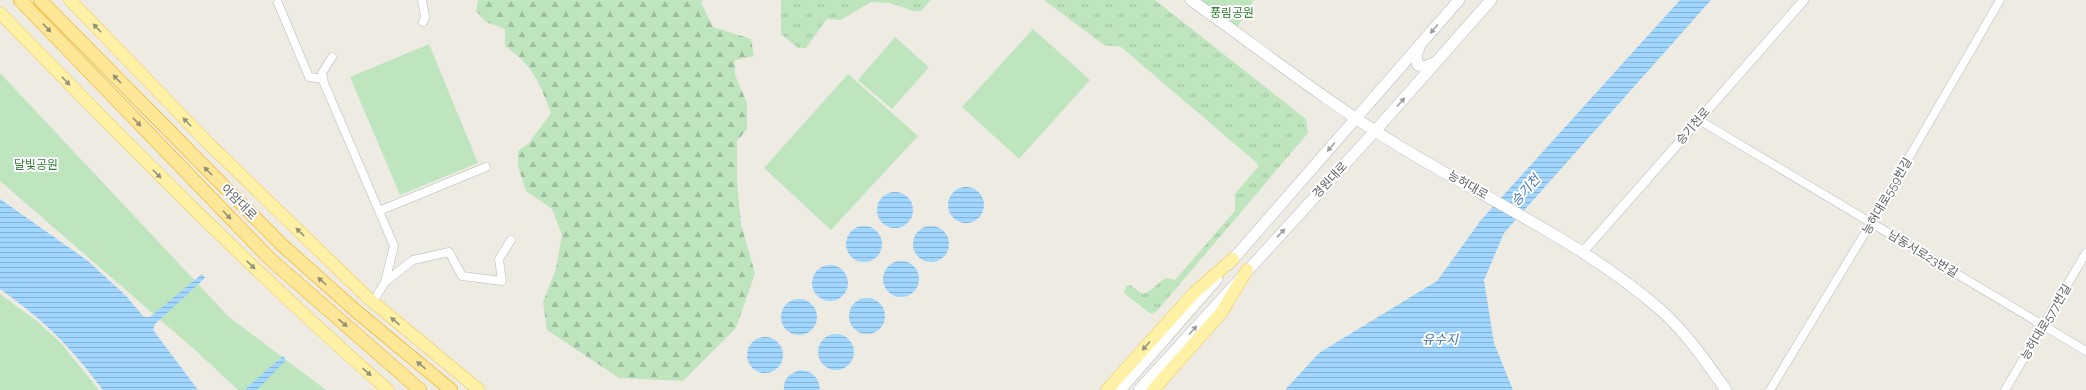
<svg xmlns="http://www.w3.org/2000/svg" width="2086" height="390" font-family="Raleway,'Noto Sans KR',sans-serif">
	<style>
		.grass { fill: url(#grass-tufts) }
		.forest { fill: url(#forest-firs) }
		.green { fill: #bfe5bf }
		.water { fill: url(#water-rules) }
		.lines { fill: none; stroke-linecap: round; stroke-linejoin: round }
		.minor-casing { stroke: #b5b8bd; stroke-width: 9 }
		.tertiary-casing { stroke: #b5b8bd; stroke-width: 10 }
		.secondary-casing { stroke: #b6b9bf; stroke-width: 12 }
		.primary-casing { stroke: #f1c658; stroke-width: 13 }
		.trunk-casing { stroke: #f0a500; stroke-width: 14 }
		.minor { stroke: #fff; stroke-width: 8 }
		.tertiary { stroke: #fff; stroke-width: 9 }
		.secondary { stroke: #fff; stroke-width: 11 }
		.primary { stroke: #fff1a6; stroke-width: 12 }
		.trunk { stroke: #fee898; stroke-width: 13 }
		.oneway { fill: #948f76 }
		.oneway2 { fill: #94927a }
		.oneway3 { fill: #9d9fa1 }
		.labels { text-anchor: middle; stroke-width: 4; stroke-linejoin: round; paint-order: stroke }
		.park-label { font-size: 12px; fill: #348237; stroke: #fff }
		.street-label { font-size: 12px; fill: #5b5f63; stroke: #fff }
		.water-label { font-size: 13px; font-style: italic; fill: #3e76b1; stroke: #fff }
	</style>
	<defs>
		<pattern id="grass-tufts" width="24" height="20" patternUnits="userSpaceOnUse"><rect width="24" height="20" fill="#bfe5bf"/><path d="M3 7l-1-3M5 7V3M7 7l1-3M15 17l-1-3M17 17v-4M19 17l1-3" fill="none" stroke="#9ebd9f"/></pattern>
		<pattern id="forest-firs" width="22" height="20" patternUnits="userSpaceOnUse"><rect width="22" height="20" fill="#bfe5bf"/><path d="M5 1l3.5 6h-7zM16 11l3.5 6h-7z" fill="#9ebd9f"/></pattern>
		<pattern id="water-rules" width="6" height="5" patternUnits="userSpaceOnUse"><rect width="6" height="5" fill="#a1d6ff"/><path d="M0 2.5h6" fill="none" stroke="#86b1d2"/></pattern>
	</defs>
	<rect width="100%" height="100%" fill="#eeebe3"/>
	<path class="grass" d="M781,0H931L921,11H913L890,3L871,2L841,20L827,19L806,48H798L781,34Z
		M1044,0H1155L1306,119L1308,133L1157,311L1151,314L1124,293L1126,286L1130,285L1143,294C1153,291 1157,282 1166,278L1175,280L1235,211V194L1258,167L1257,163L1121,47L1104,45Z"/>
	<path class="forest" d="M478,0H704L701,2L713,27L751,39L754,56L735,60V75L747,103V129L737,141V182L741,224L755,273L736,328L683,381L619,378L547,330L543,302L556,269L562,235L552,209L526,191L518,166V151L529,143L551,113C539,81 533,66 505,46V29L486,22L476,11Z"/>
	<path class="green" d="M1191,0H1254L1235,31Z
		M1033,29L1090,80L1019,159L962,107Z
		M895,37L929,67L892,109L858,80Z
		M429,44L478,163L400,195L350,77Z
		M0,73L229,317L326,390H238L194,349L0,181Z
		M848,74L918,136L831,230L764,168Z
		M0,294L38,322L60,342L99,390H0Z"/>
	<path class="water" d="M1680,0H1711L1504,233L1484,280L1494,343L1513,390H1285L1319,353L1437,281L1481,220Z
		M948 205a18 18 0 1 1 36 0a18 18 0 1 1-36 0Z
		M877 210a18 18 0 1 1 36 0a18 18 0 1 1-36 0Z
		M0,199L88,261L126,296L144,317H150L202,274L205,278L155,324L153,330L198,390H103C70,346 45,321 0,289Z
		M846 244a18 18 0 1 1 36 0a18 18 0 1 1-36 0Z
		M913 244a18 18 0 1 1 36 0a18 18 0 1 1-36 0Z
		M883 279a18 18 0 1 1 36 0a18 18 0 1 1-36 0Z
		M812 283a18 18 0 1 1 36 0a18 18 0 1 1-36 0Z
		M849 316a18 18 0 1 1 36 0a18 18 0 1 1-36 0Z
		M781 317a18 18 0 1 1 36 0a18 18 0 1 1-36 0Z
		M818 352a18 18 0 1 1 36 0a18 18 0 1 1-36 0Z
		M747 355a18 18 0 1 1 36 0a18 18 0 1 1-36 0Z
		M283,356L286,360L257,390H244Z
		M800,370C812,371 819,377 820,390H784C783,379 790,373 800,370Z"/>
	<g class="lines">
		<defs>
			<path id="minor" d="M422,0L425,17L423,22
				M278,3L309,77L323,79
				M332,57L322,73L324,83L394,246L385,282
				M1699,120L2086,351
				M379,211L486,167
				M373,302L385,282L413,260L449,252L462,276L502,281L499,259L511,240
				M1770,390L1871,223L2000,0
				M2005,390L2086,253"/>
			<path id="tertiary" d="M1582,253L1804,0"/>
			<path id="secondary" d="M1191,0C1260,49 1327,102 1399,146C1487,200 1585,243 1663,312C1688,335 1707,363 1726,390
				M1419,48L1416,55L1418,65L1424,67L1436,62
				M1228,265L1459,0
				M1120,390L1217,279
				M1139,390L1375,131L1491,0"/>
			<path id="primary" d="M70,0L209,144L367,297L479,390
				M0,13C126,142 252,271 388,390
				M1107,390L1194,293L1233,259
				M1153,390L1221,313L1247,270"/>
			<path id="trunk" d="M20,0L270,259L420,390
				M40,0L282,245L356,311L451,390"/>
		</defs>
		<use href="#minor" class="minor-casing"/>
		<use href="#tertiary" class="tertiary-casing"/>
		<use href="#secondary" class="secondary-casing"/>
		<use href="#primary" class="primary-casing"/>
		<use href="#trunk" class="trunk-casing"/>
		<use href="#minor" class="minor"/>
		<use href="#tertiary" class="tertiary"/>
		<use href="#secondary" class="secondary"/>
		<use href="#primary" class="primary"/>
		<use href="#trunk" class="trunk"/>
	</g>
	<defs><path id="oneway-solid" d="M-6-.8H1V-3.2L6.5 0L1 3.2V.8H-6Z"/></defs>
	<g class="oneway">
		<use href="#oneway-solid" transform="translate(47 28) rotate(47)"/>
		<use href="#oneway-solid" transform="translate(117 79) rotate(-134)"/>
		<use href="#oneway-solid" transform="translate(137 122) rotate(46)"/>
		<use href="#oneway-solid" transform="translate(208 171) rotate(-135)"/>
		<use href="#oneway-solid" transform="translate(227 215) rotate(46)"/>
		<use href="#oneway-solid" transform="translate(322 281) rotate(-138)"/>
		<use href="#oneway-solid" transform="translate(343 323) rotate(41)"/>
		<use href="#oneway-solid" transform="translate(421 365) rotate(-141)"/>
	</g>
	<g class="oneway2">
		<use href="#oneway-solid" transform="translate(97 28) rotate(-134)"/>
		<use href="#oneway-solid" transform="translate(66 81) rotate(46)"/>
		<use href="#oneway-solid" transform="translate(187 122) rotate(-134)"/>
		<use href="#oneway-solid" transform="translate(157 174) rotate(45)"/>
		<use href="#oneway-solid" transform="translate(300 232) rotate(-136)"/>
		<use href="#oneway-solid" transform="translate(251 265) rotate(44)"/>
		<use href="#oneway-solid" transform="translate(395 321) rotate(-140)"/>
		<use href="#oneway-solid" transform="translate(1146 346) rotate(132)"/>
		<use href="#oneway-solid" transform="translate(367 372) rotate(41)"/>
	</g>
	<g class="oneway3">
		<use href="#oneway-solid" transform="translate(1434 29) rotate(131)"/>
		<use href="#oneway-solid" transform="translate(1401 102) rotate(-48)"/>
		<use href="#oneway-solid" transform="translate(1331 147) rotate(131)"/>
		<use href="#oneway-solid" transform="translate(1281 233) rotate(-47)"/>
		<use href="#oneway-solid" transform="translate(1193 330) rotate(-48)"/>
	</g>
	<g class="labels">
		<g class="park-label">
			<text x="1232" y="17">풍림공원</text>
			<text x="36" y="169">달빛공원</text>
		</g>
		<g class="street-label">
			<text transform="translate(1693 126) rotate(-49)" y="4">승기천로</text>
			<text transform="translate(1330 180) rotate(-47)" y="4">경원대로</text>
			<text transform="translate(1468 185) rotate(30)" y="4">능허대로</text>
			<text transform="translate(1887 196) rotate(-60)" y="4">능허대로559번길</text>
			<text transform="translate(239 202) rotate(45)" y="4">아암대로</text>
			<text transform="translate(1923 254) rotate(31)" y="4">남동서로23번길</text>
			<text transform="translate(2046 322) rotate(-59)" y="4">능허대로577번길</text>
		</g>
		<g class="water-label">
			<text transform="translate(1525 190) rotate(-49)" y="5">승기천</text>
			<text x="1440" y="344">유수지</text>
		</g>
	</g>
</svg>
